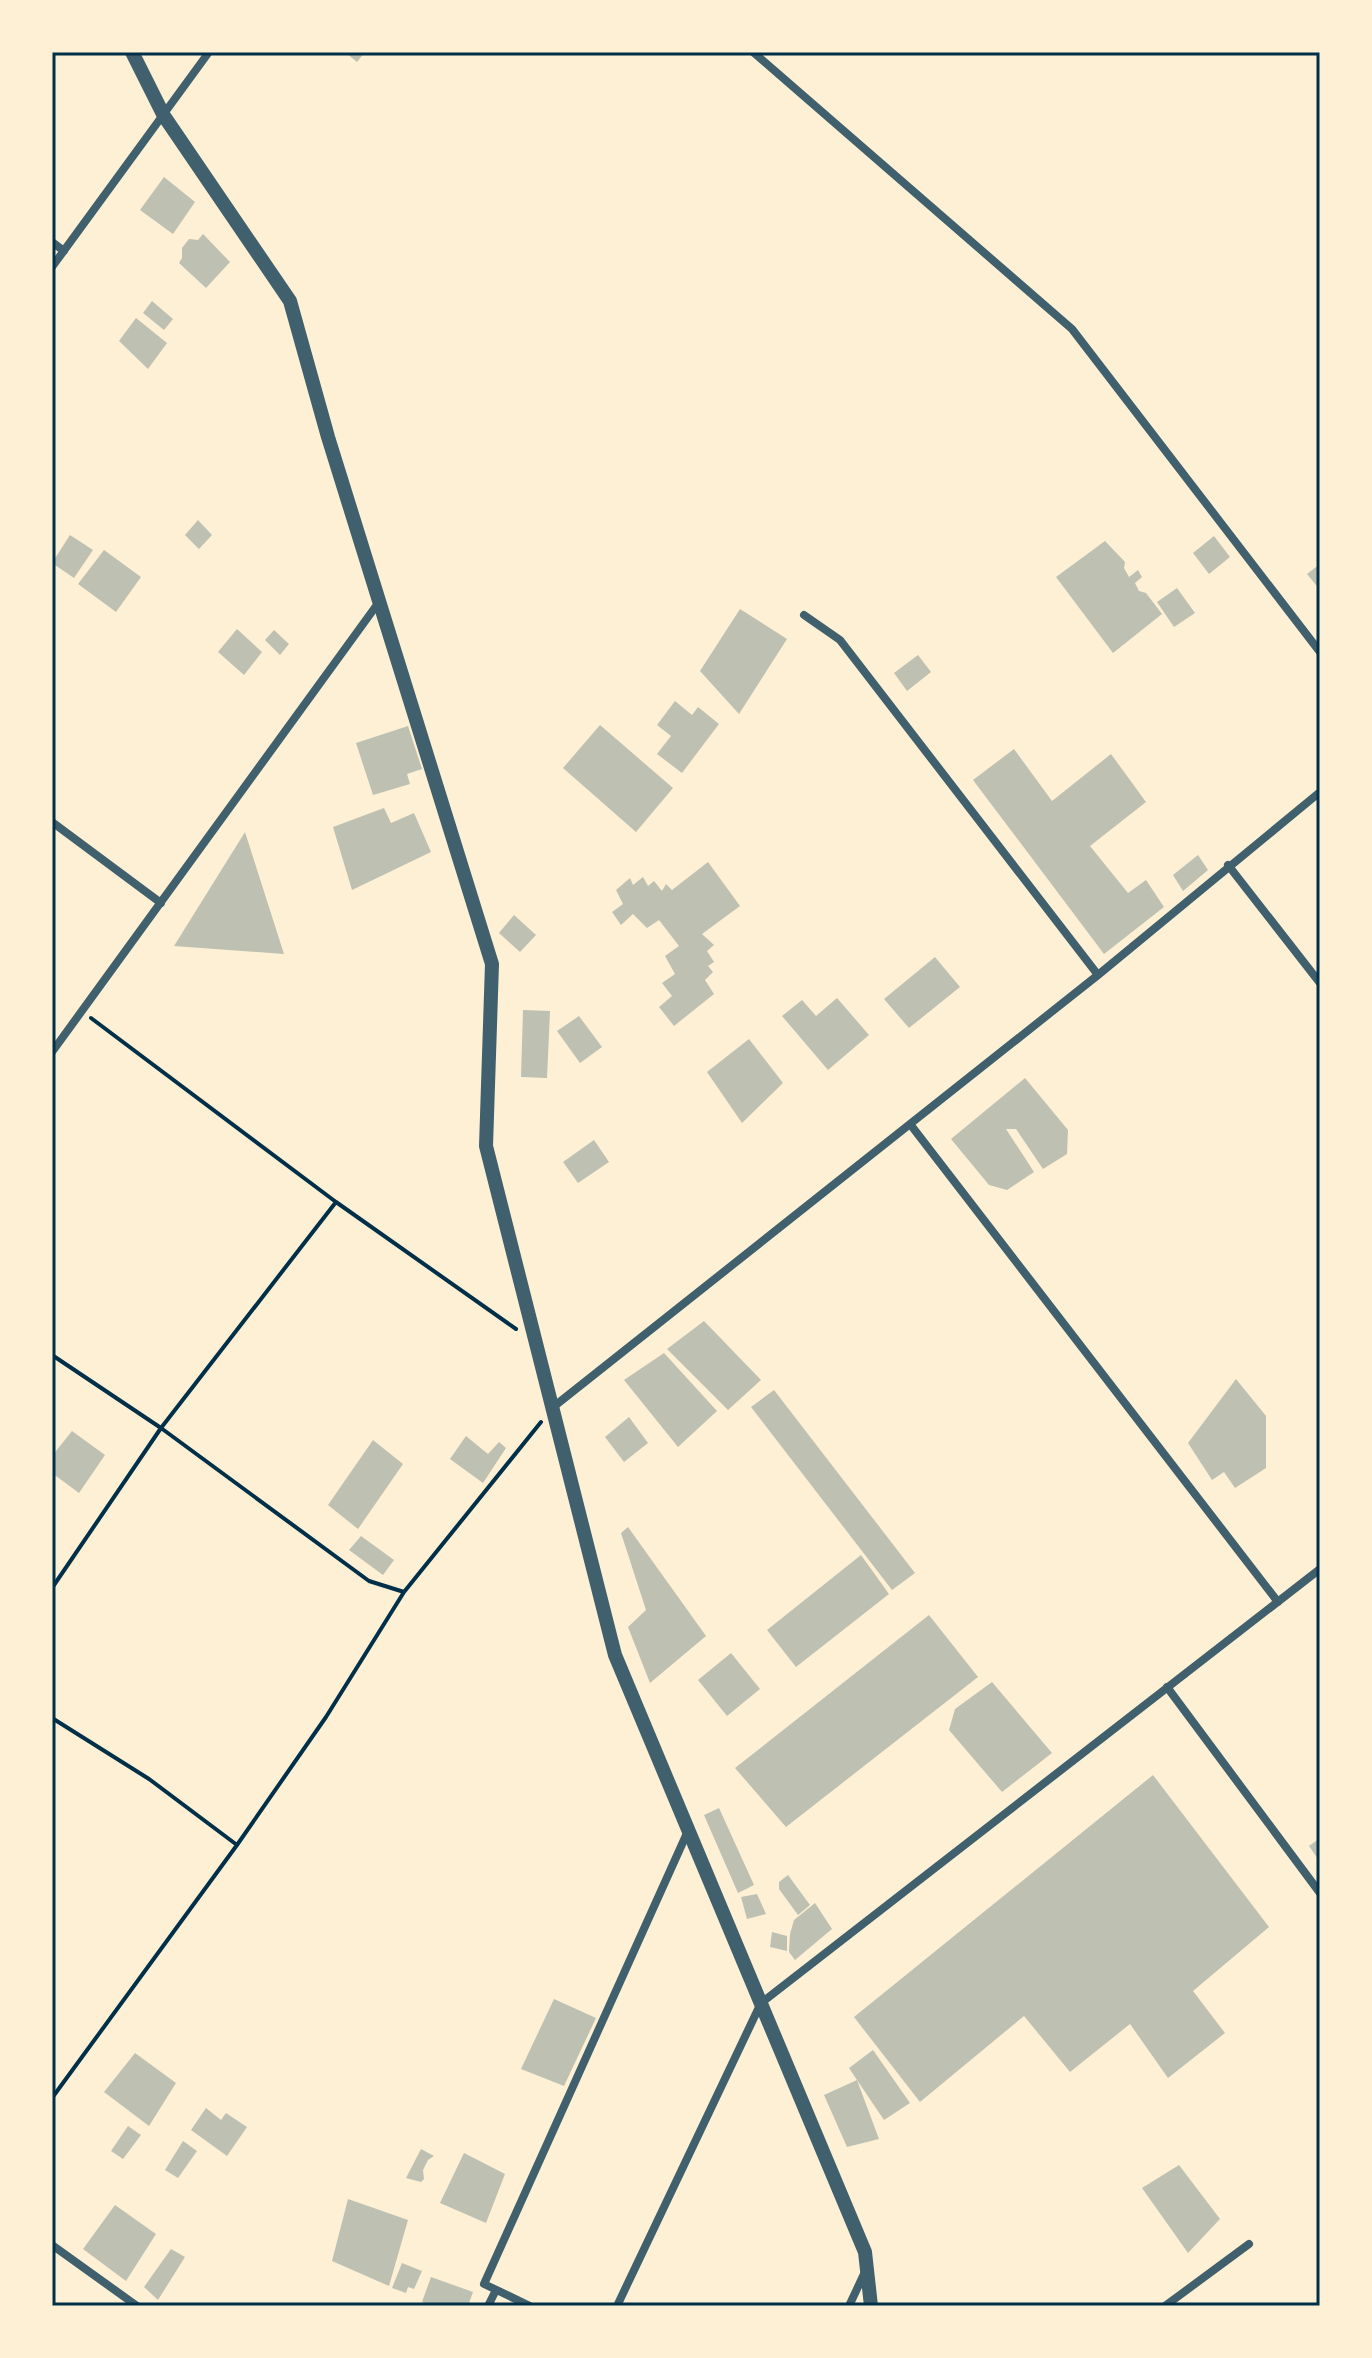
<svg xmlns="http://www.w3.org/2000/svg" width="1372" height="2358" font-family="Manrope,sans-serif">
	<style>
		.building { fill: #bec0b2 }
		.lines { fill: none; stroke-linecap: round; stroke-linejoin: round }
		.path { stroke: #003049; stroke-width: 4 }
		.minor { stroke: #3f606c; stroke-width: 8 }
		.tertiary { stroke: #3f606c; stroke-width: 14 }
		.neatline { fill: none; stroke: #003049; stroke-width: 3 }
	</style>
	<rect width="100%" height="100%" fill="#fdf0d5"/>
	<path class="building" d="M345,52H365L357,62Z
		M164,177L195,202L173,234L140,210Z
		M203,234L230,262L206,288L179,263L182,258V248L189,239L198,240Z
		M152,301L173,319L164,330L143,313Z
		M136,318L167,343L148,369L119,341Z
		M198,520L212,535L199,549L185,535Z
		M70,535L93,550L74,578L52,563Z
		M1214,536L1230,557L1209,574L1193,553Z
		M1105,541L1125,562L1124,568L1129,577L1138,570L1142,577L1135,583L1139,591L1146,593L1162,614L1113,653L1056,577Z
		M104,550L141,577L116,612L78,584Z
		M1320,564V590L1307,574Z
		M1177,588L1195,613L1174,627L1157,602Z
		M740,609L787,639L739,714L700,671Z
		M237,629L262,652L244,675L218,652Z
		M274,630L289,644L280,655L265,640Z
		M918,655L931,672L907,691L894,673Z
		M675,701L692,715L698,707L719,724L682,773L657,754L671,736L657,725Z
		M600,725L673,788L636,832L563,768Z
		M408,726L422,769L407,774L410,784L373,795L356,743Z
		M1014,749L1052,801L1111,754L1146,802L1090,846L1128,893L1146,880L1164,907L1104,954L973,780Z
		M384,808L391,823L414,813L431,852L352,890L333,827Z
		M245,832L284,954L174,946Z
		M1198,855L1208,870L1183,891L1173,875Z
		M708,862L740,906L702,934L714,945L707,951L714,962L708,966L713,972L705,980L714,994L674,1026L659,1007L672,996L662,983L675,974L665,956L679,946L659,920L647,928L633,914L621,925L612,912L623,904L616,890L630,878L633,885L643,877L648,886L654,881L662,891L666,884L672,890Z
		M514,915L536,935L520,952L499,933Z
		M935,957L960,987L909,1028L884,999Z
		M837,998L869,1035L828,1070L782,1016L802,1000L816,1016Z
		M523,1010L550,1011L547,1078L521,1077Z
		M579,1016L602,1047L580,1063L557,1031Z
		M749,1039L783,1083L742,1123L707,1072Z
		M1025,1078L1068,1130L1067,1154L1043,1169L1016,1129H1006L1034,1172L1007,1190L989,1185L951,1139Z
		M594,1140L609,1162L578,1183L563,1162Z
		M704,1321L761,1380L728,1410L667,1349Z
		M664,1353L717,1411L678,1447L624,1380Z
		M1236,1379L1266,1416V1468L1235,1488L1224,1472L1212,1480L1188,1443Z
		M774,1390L915,1573L892,1590L751,1407Z
		M629,1417L648,1443L624,1462L605,1437Z
		M72,1431L105,1455L79,1493L52,1473V1456Z
		M466,1436L488,1454L499,1442L506,1448L483,1483L450,1459Z
		M373,1440L403,1464L358,1529L328,1505Z
		M628,1527L706,1636L650,1683L628,1627L646,1610L621,1533Z
		M361,1536L394,1560L383,1575L349,1550Z
		M861,1555L889,1594L796,1667L767,1630Z
		M929,1615L978,1677L786,1827L735,1768Z
		M731,1653L760,1689L727,1716L698,1680Z
		M992,1682L1052,1753L1002,1792L949,1730L955,1709Z
		M1153,1775L1269,1927L1193,1991L1225,2033L1168,2078L1130,2024L1070,2072L1024,2016L920,2102L854,2017Z
		M719,1808L754,1885L738,1893L704,1815Z
		M1320,1838V1862L1309,1846Z
		M788,1875L810,1905L798,1915L779,1889V1882Z
		M757,1894L766,1914L747,1919L741,1897Z
		M815,1903L832,1929L795,1960L789,1952L790,1934L794,1920Z
		M772,1932L787,1936V1951L770,1947Z
		M554,1999L596,2018L564,2086L521,2069Z
		M873,2050L910,2103L884,2120L857,2080L879,2139L847,2147L824,2095L857,2080L849,2068Z
		M135,2053L176,2083L149,2126L104,2092Z
		M206,2108L221,2120L226,2113L247,2127L227,2156L191,2130Z
		M128,2126L141,2135L123,2159L111,2151Z
		M183,2141L197,2151L178,2178L165,2170Z
		M421,2149L434,2156L428,2160L423,2170L424,2179L421,2182L406,2178Z
		M464,2153L505,2174L486,2223L440,2203Z
		M1179,2165L1220,2219L1188,2253L1142,2188Z
		M348,2199L408,2220L389,2286L332,2261Z
		M115,2205L156,2234L126,2281L83,2249Z
		M171,2249L185,2257L158,2300L144,2287Z
		M402,2263L422,2271L414,2289L408,2287L406,2293L392,2288Z
		M431,2277L473,2292L468,2306H433L422,2302Z"/>
	<g class="lines">
		<path class="path" d="M91,1018L336,1202L516,1329
			M52,1355L161,1428L369,1581L404,1592
			M52,1588L161,1428L336,1202
			M52,1718L149,1779L237,1845
			M52,2098L237,1845L326,1717L404,1592L541,1422"/>
		<path class="minor" d="M753,52L1072,329L1320,652
			M52,242L64,251
			M52,267L209,52
			M804,615L840,640L1098,975
			M52,822L161,903
			M1228,865L1320,983
			M52,1052L379,602
			M910,1124L1278,1602
			M552,1408L1098,975L1320,792
			M1167,1687L1320,1893
			M52,2245L137,2306
			M488,2306L496,2290
			M530,2306L484,2284L688,1831
			M617,2306L761,2003L1320,1569
			M849,2306L864,2274
			M1165,2306L1249,2244"/>
		<path class="tertiary" d="M132,52L164,116L290,301L328,437L492,964L486,1146L615,1655L865,2252L871,2306"/>
	</g>
	<rect width="1372" height="2358" fill="none" stroke="#fdf0d5" stroke-width="108"/>
	<rect x="54" y="54" width="1264" height="2250" class="neatline"/>
</svg>
